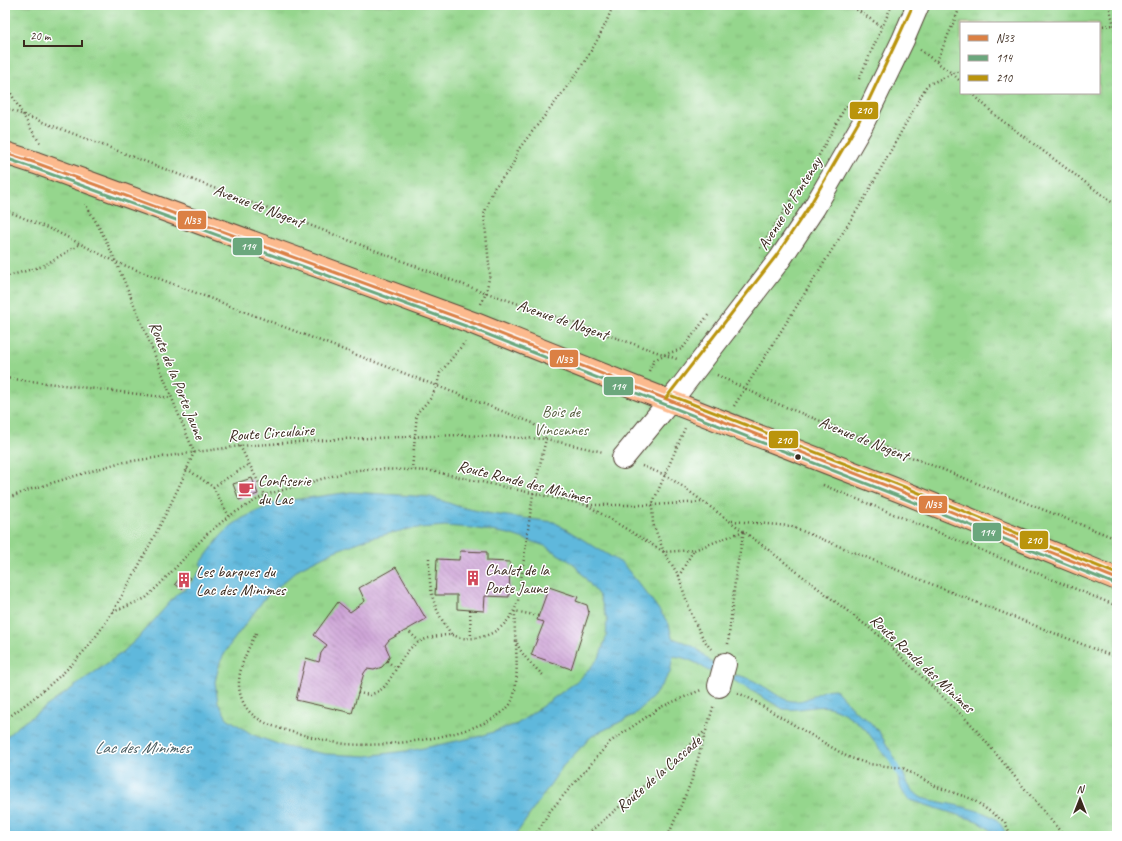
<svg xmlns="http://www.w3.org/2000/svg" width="1122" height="841" font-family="Caveat,sans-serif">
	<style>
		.park { fill: url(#park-tufts); stroke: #688056; fill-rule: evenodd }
		.water { fill: url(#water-ripples); stroke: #4d717d; fill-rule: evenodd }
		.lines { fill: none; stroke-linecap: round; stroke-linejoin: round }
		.stream { stroke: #5fb8dc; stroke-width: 6 }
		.building { fill: url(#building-back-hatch) }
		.minor-casing { stroke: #564638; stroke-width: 24 }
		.major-casing { stroke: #564638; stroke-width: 24 }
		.path { stroke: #564638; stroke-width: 2.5; stroke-dasharray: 1 3; stroke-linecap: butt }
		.minor { stroke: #fff; stroke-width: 22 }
		.major { stroke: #fcba8e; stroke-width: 22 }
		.bus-1-casing { stroke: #fff; stroke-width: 6 }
		.bus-2-casing { stroke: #fff; stroke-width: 6 }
		.bus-3-casing { stroke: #fff; stroke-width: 6 }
		.bus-1 { stroke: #db8044; stroke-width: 3 }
		.bus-2 { stroke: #6ba77d; stroke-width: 3 }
		.bus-3 { stroke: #ba940c; stroke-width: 3 }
		.bus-dot { fill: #3b2a1e; stroke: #fff; stroke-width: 1.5 }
		.labels { text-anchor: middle; stroke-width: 3; stroke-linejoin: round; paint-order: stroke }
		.street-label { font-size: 16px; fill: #3b2a1e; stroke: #fff }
		.park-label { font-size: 16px; fill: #565e3f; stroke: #fff }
		.poi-label { font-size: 16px; fill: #3b2a1e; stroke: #fff; text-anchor: start }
		.water-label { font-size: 17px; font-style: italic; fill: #485c60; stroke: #fff }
		.line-badge { stroke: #fff; stroke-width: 1.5 }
		.badge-label { font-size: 11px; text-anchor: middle; font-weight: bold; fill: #fff }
	</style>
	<defs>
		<pattern id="park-tufts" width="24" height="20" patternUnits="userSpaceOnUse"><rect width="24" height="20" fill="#95d68d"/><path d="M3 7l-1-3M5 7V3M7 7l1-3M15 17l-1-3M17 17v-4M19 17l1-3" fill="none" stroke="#81b879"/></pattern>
		<pattern id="water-ripples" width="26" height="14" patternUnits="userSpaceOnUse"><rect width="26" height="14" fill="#5fb8dc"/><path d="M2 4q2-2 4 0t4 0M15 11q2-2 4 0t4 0" fill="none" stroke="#5096b2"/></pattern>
		<pattern id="building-back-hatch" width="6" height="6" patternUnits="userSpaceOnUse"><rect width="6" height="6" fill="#cea4d7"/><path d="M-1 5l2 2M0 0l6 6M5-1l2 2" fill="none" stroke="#a886ae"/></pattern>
	</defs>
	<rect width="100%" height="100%" fill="#fff"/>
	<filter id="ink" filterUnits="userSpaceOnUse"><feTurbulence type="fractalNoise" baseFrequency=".025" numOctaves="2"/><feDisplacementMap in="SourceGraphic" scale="8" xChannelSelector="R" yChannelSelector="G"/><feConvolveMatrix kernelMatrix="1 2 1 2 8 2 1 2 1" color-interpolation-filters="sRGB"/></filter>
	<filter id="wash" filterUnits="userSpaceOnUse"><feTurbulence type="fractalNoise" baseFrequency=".012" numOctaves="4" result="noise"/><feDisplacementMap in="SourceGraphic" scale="16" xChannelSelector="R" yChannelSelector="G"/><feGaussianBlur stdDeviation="0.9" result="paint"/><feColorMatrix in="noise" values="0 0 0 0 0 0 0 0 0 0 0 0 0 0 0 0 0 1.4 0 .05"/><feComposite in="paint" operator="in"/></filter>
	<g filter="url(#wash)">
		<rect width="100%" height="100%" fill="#efe7cb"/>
		<path class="park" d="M5,5H1117V836H5ZM961,23H1099V93H961Z"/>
		<path class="water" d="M351,492L431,497L460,507L492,514L554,522L623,564L651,599L669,624L672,638C681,641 688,643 696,648C703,654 708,660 715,665L713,672C707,672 704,667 698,664C690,660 683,657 673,656L670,673L653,697L634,715L592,736L563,766L515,836H5V738L16,728L123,652L142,634L177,594L186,589L203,567L200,564L220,537L231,526L243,518L277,502ZM445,526L472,528L509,534L545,546L574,564L600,597L607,619L606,638L599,658L579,680L517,724L481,736L414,750L366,756L326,754L286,747L253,735L227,718L218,702L215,682L220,662L229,646L265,598L300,568L332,552L370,538L409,529Z
			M735,675C744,676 753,680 761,685C771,690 780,699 791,701C808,704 819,688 835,689L856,712L867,719L879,732L896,760C893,759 891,760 889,759C883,756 872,737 866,730C858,722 846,713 835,709C820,702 801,712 783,709L733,680Z
			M897,771L903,773C907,784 912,792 922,798C941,803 982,808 997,820C1001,824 1004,830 1007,836H995L988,828L977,821L910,800C900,792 899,784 897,771Z"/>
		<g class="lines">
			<path class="stream" d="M889,754L901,777"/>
		</g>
		<g id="blocks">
			<path class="building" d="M252,478L258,494L239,500L233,484Z
				M460,551L487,552V561L510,562L509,597L485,596L484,611L457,609V595H435L437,559L459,560Z
				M396,567L426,619L389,640L385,645L390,656L387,661L382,667L374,670L367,669L364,673L352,713L296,700L306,658L319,662L321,653L327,645L314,635L338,602L350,612L365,601L359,588Z
				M183,574L190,578L182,589L175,584Z
				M549,587L578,597L576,601L587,605L589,613L571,669L531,655L544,622L537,620Z"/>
		</g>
	</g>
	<g filter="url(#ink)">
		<use href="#blocks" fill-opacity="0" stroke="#564638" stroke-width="1"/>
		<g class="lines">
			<defs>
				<path id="minor" d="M623,458L680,389L780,259L814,208L862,125L903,40L918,5
					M719,686L725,664"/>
				<path id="major" d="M5,153L36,163L473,323L641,390L905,493L1117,579"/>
			</defs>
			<use href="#minor" class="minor-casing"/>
			<use href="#major" class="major-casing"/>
			<path class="path" d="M850,5L882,27
				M1109,5L1117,38
				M1099,26L1117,25
				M920,50L953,74L961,82
				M937,61L961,5
				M859,79L892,5
				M5,83L31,129L40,143
				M972,93L996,116L1117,206
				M5,108L69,132L467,286L677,359
				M817,159L847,104
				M5,210L57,232L116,262L533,423L546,439
				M760,248L806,177
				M5,277L43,266L80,244
				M481,304L486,293L490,274L484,214L494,188L512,167L518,150C553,104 594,59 613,5
				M649,371L654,360L666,354L682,349L709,314
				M717,375L773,402L1117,539
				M5,378L171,398
				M734,406L864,199L927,85L961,70
				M240,446L265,495
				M642,466L665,475L682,486L770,551L881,637L972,725L1064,836
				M187,469L213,487L229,516
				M412,470L417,413L430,399L437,386L440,373L465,342
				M823,485L1117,606
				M213,487L249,464
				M5,499L32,489L118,463L240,446L342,439L461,435L546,439L603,452
				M588,505H652L703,502
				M732,521L790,526L963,597L1117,658
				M693,551L679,576C685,598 696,632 711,649
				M429,558C429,590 432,608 452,635
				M679,576L664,552L653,524L652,505L685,428
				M470,610L471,638
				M113,612L146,598L161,583L207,534L229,516L265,495L350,471L368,469L412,470L431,471L587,505L664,552L694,550L744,531
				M538,616L515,611C515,620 514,631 516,640C520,654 532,665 543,675
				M407,630L419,641
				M256,633C246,654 232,678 243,702C251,721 277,728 296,733C312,737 329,742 346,744C385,748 481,737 508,707C520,694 516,656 516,639
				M728,644L736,572L744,531
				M387,661L396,668
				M358,693L370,695C375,693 382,690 385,686C397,671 403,649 421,641C429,637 442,635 451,635C455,635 458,638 462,638C489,641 510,626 518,601L533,494L546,439
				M738,693L747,697L848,757L869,764L903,768L937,787L972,799L1005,822L1011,836
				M5,720C34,698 61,678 85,650C106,626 121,597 137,569C157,531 178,492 194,452C173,402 154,352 133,302C119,269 105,234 85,204
				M535,836L550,811L610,742L661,707L701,690
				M585,836L674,760L705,731
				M668,836L691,782L714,704"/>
			<use href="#minor" class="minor"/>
			<use href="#major" class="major"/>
			<defs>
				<path id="bus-1" d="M5,153L36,163L473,323L905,493L1117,579"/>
				<path id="bus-2" d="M5,158L34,168L471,328L903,498L1115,584"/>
				<path id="bus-3" d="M672,396L907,488L1117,574
					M666,398L776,256L810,205L858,123L898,38L913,5"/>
			</defs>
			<use href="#bus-1" class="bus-1-casing"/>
			<use href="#bus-2" class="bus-2-casing"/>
			<use href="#bus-3" class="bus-3-casing"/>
			<use href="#bus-1" class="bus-1"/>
			<use href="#bus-2" class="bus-2"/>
			<use href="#bus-3" class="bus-3"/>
		</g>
	</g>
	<defs>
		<symbol id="cafe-bare" viewBox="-9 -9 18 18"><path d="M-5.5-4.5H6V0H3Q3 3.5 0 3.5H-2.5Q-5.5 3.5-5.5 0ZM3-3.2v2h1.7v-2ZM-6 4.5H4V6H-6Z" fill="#d1495b" stroke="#fff" stroke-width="2.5" paint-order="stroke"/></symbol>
		<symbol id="building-bare" viewBox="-9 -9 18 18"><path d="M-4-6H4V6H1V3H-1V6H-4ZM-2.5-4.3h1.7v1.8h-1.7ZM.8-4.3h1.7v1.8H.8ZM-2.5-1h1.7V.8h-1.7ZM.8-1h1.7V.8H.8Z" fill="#d1495b" stroke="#fff" stroke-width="2.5" paint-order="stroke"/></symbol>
	</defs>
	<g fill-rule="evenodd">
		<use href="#cafe-bare" x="235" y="478" width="22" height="22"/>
		<use href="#building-bare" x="462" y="567" width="22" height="22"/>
		<use href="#building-bare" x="173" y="569" width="22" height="22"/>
	</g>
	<circle class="bus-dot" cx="798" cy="457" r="3.5"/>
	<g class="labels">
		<g class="street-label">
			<text transform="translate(789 203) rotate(-58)" y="6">Avenue de Fontenay</text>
			<text transform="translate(259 205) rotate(21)" y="6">Avenue de Nogent</text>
			<text transform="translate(563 319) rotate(19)" y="6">Avenue de Nogent</text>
			<text transform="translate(178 380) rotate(68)" y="6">Route de la Porte Jaune</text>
			<text transform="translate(271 432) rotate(-4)" y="6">Route Circulaire</text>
			<text transform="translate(864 438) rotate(22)" y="6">Avenue de Nogent</text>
			<text transform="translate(524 481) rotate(14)" y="6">Route Ronde des Minimes</text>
			<text transform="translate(923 663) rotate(43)" y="6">Route Ronde des Minimes</text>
			<text transform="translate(658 773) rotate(-41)" y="6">Route de la Cascade</text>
		</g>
		<g class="park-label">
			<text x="561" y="417">Bois de<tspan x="561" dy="18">Vincennes</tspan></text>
		</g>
		<g class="poi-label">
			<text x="258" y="486">Confiserie<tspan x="258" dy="18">du Lac</tspan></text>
			<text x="485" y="575">Chalet de la<tspan x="485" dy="18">Porte Jaune</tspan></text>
			<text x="196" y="577">Les barques du<tspan x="196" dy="18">Lac des Minimes</tspan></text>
		</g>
		<g class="water-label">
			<text x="142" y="753">Lac des Minimes</text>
		</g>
	</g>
	<g class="line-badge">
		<rect x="849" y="101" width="30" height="19" rx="4" fill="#ba940c"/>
		<rect x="177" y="210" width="30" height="20" rx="4" fill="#db8044"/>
		<rect x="232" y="237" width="31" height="19" rx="4" fill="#6ba77d"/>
		<rect x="549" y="349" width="30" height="19" rx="4" fill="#db8044"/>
		<rect x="603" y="376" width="31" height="20" rx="4" fill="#6ba77d"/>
		<rect x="768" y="430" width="31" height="19" rx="4" fill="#ba940c"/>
		<rect x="918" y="495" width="30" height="19" rx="4" fill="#db8044"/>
		<rect x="972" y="522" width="30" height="20" rx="4" fill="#6ba77d"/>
		<rect x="1019" y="530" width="30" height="20" rx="4" fill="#ba940c"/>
	</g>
	<g class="badge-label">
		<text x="864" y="114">210</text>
		<text x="192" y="224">N33</text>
		<text x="248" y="250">114</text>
		<text x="564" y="363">N33</text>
		<text x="618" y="390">114</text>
		<text x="784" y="444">210</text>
		<text x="933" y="508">N33</text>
		<text x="987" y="536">114</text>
		<text x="1034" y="544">210</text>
	</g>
	<rect width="1122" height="841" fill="none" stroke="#fff" stroke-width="20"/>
	<rect x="960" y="22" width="140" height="72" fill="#ffffff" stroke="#b1aaa5"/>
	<rect x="968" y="35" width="20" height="6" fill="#db8044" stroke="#b1aaa5"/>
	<text x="996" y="42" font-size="12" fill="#3b2a1e">N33</text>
	<rect x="968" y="55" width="20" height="6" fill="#6ba77d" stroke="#b1aaa5"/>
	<text x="996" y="62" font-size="12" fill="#3b2a1e">114</text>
	<rect x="968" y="75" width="20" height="6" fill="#ba940c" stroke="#b1aaa5"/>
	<text x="996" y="82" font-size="12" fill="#3b2a1e">210</text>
	<g transform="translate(1080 799)" stroke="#ffffff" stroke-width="3" paint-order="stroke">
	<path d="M0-3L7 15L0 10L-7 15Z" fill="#3b2a1e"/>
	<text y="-6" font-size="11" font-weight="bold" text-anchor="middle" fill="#3b2a1e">N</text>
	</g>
	<path d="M24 40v6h58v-6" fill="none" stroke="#3b2a1e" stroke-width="2"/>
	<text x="30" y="40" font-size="12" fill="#3b2a1e" stroke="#ffffff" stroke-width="3" paint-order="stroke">20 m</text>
</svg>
